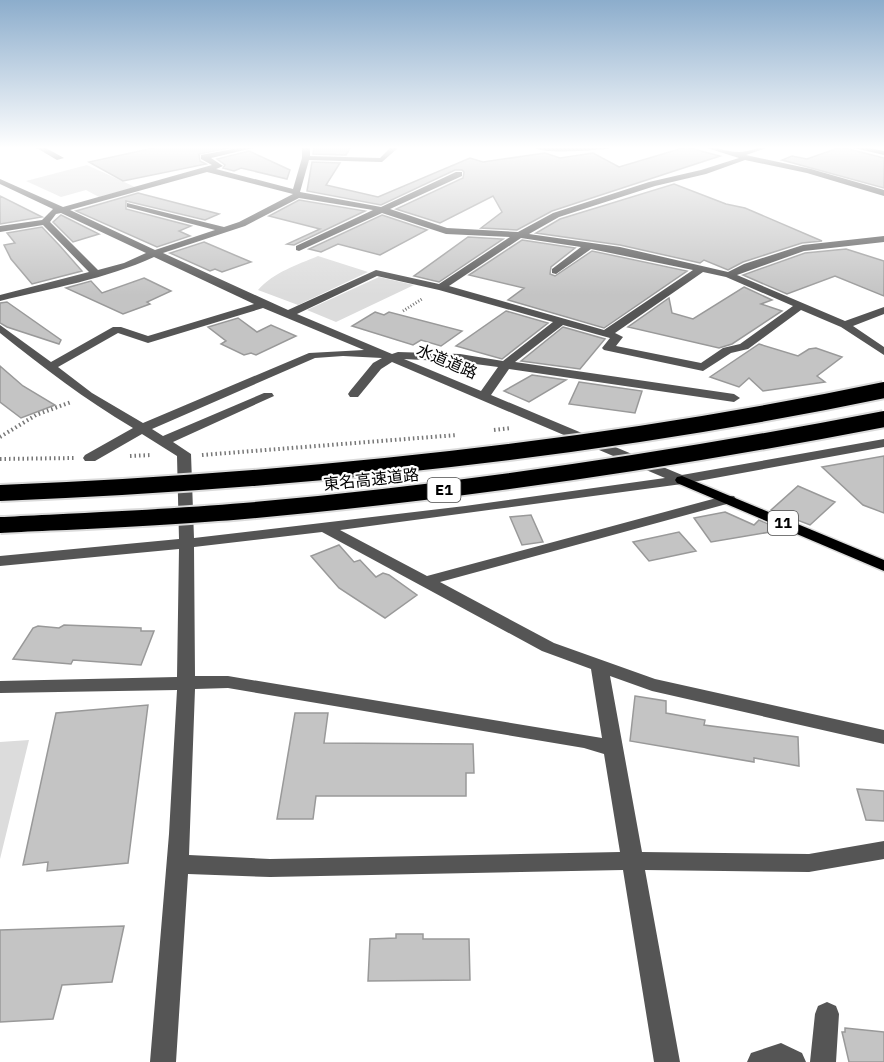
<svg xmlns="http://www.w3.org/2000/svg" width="884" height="1062" font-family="'IBM Plex Sans','Noto Sans JP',sans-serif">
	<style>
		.green { fill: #dcdcdc }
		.building { fill: #c4c4c4; stroke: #999; stroke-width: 1.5 }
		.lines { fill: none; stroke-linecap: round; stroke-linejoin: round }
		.major-casing { stroke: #dbdbdb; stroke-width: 3 }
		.path-far1 { stroke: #777; stroke-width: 3; stroke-dasharray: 1 2; stroke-linecap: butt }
		.path { stroke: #777; stroke-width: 4; stroke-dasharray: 1.5 3; stroke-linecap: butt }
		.minor { fill: #555; fill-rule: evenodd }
		.major { fill: #000; fill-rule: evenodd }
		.highway-bridge-far1-casing { stroke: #dbdbdb; stroke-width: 15; stroke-linecap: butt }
		.highway-bridge-casing { stroke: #dbdbdb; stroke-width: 20; stroke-linecap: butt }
		.highway-bridge-far1 { stroke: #000; stroke-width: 13 }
		.highway-bridge { stroke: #000; stroke-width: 16 }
		.labels { text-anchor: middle; stroke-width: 4.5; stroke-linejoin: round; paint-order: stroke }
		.shield { fill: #fff; stroke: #4c4c4c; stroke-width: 1.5 }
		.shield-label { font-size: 15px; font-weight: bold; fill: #000 }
		.street-label { font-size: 16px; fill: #000; stroke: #fff }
	</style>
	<rect width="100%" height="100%" fill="#fff"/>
	<path class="green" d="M87,165L135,187L99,197L86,190L61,197L26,181Z
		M318,256L368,272L298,305L258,290C274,272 297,265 318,256Z
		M379,277L414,285L336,322L307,310Z
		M29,740L0,859V742Z"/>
	<path class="building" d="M158,147H234L199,154L200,161L206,164L123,181L89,162Z
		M314,147H351L346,155L313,154Z
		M686,147L720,156L552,211L517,230L481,228L502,212L493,196L440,223L396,209L463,178L464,172L462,170H455L381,205L307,191L312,162L340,163L326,185L378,197L470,158L483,162L545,153L560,158L593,153L619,167Z
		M841,147L884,158V188L782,160L792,156L807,159Z
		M249,151L290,170L287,179L241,168L234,171L223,168L225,165L217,159Z
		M674,184L726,204L745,208L822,241L802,243L743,262L728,270L704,260L700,263L620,245L536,233L560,219Z
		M138,193L219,214L205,220L126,201V209L191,226L179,231L190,236L157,247L76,211Z
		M0,196L42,217L0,224Z
		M299,200L365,211L294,245L287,244L320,229L269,216Z
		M61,215L99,234L73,242L53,222Z
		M382,215L427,230L380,255L338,244L321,252L309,249Z
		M42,227L60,246L82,271L32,284L11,259L4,245L15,243L7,233Z
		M468,237L503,239L439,282L414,276Z
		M522,240L575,248L551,267L550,274L555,276L592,251L687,271L604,328L508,300L524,288L469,275Z
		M204,242L251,262L222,272L215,269L210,271L170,253Z
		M846,249L884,261V296L835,276L787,294L743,275L805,253Z
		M144,278L171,291L147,302L150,304L123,314L66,288L91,281L102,293Z
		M744,287L772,300L761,304L782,311L732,344L719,348L628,327L669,298L672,313L693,319Z
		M7,302L61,340L59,344L7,327L0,323V303Z
		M506,311L548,323L502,359L456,346Z
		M375,312L384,315L389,312L462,331L441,346L421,340L413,345L352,326Z
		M238,318L257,332L271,325L296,336L256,355L251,353L244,355L221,344L226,341L208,327Z
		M563,327L605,339L580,369L521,361Z
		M759,344L798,356L809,349L816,348L842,357L817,376L825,382L763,391L749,378L739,387L710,377Z
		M0,366L23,386L55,405L21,418L0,402Z
		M532,375L566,380L529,402L504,391Z
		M579,382L642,391L635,413L569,404Z
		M884,456V513L863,505L822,467Z
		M798,486L835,502L810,525L771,510Z
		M725,512L754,525L759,520L782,530L711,542L694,518Z
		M531,515L543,542L522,545L510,517Z
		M679,532L696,551L649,561L633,542Z
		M339,545L354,562L360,560L376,577L383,573L389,575L417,595L385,618L339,588L311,556Z
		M64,625L141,628V631H154L141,665L73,660L71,664L13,659L33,628L38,626L59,628Z
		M635,696L666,701V713L705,720L704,725L798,737L799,766L754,758V762L630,741Z
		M148,705L128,863L47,871L48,862L23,865L56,713Z
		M295,713H328L324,743L473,744L474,773H466V796H316L313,819H277Z
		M857,789L884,791V821L866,820Z
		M124,926L112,982L62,985L53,1019L0,1022V930Z
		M396,934H423V939H469L470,980L368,981L370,939L396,938Z
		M845,1028L884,1032V1062H849L842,1032H845Z"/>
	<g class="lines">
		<defs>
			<path id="major" d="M682,476L884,560V571L677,483L675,480L677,477Z"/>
		</defs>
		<use href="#major" class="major-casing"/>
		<path class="path-far1" d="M403,311L422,299"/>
		<path class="path" d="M494,430L511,428
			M0,437L36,415L71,402
			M202,455L457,435
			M130,456L152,455
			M0,459L74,458"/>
		<path class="minor" d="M35,147H44L64,158L57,160Z
			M244,147H257L211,158L223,166L216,169L293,189L302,158V147H310V156L380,158L391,147H399L382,162L309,160L300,192L381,207L456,172H462V176L390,209L447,228L518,232L553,213L649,182L701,170L739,158L704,147C716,147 728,152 739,152C749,152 758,147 769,147L746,155L811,169L884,190V196L807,173L745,160L706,174L655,186L559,217L529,234L620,247L728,272L744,264L803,245L884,236V242L804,251L737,275L845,321L884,307V314L853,326L884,347V355L841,327L801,310L748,349L731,353L703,371L604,350L602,348L610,338L563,325L515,362L734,394L740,398L734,402L509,369L491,395L682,475L884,439V447L682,484L340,530L427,576L724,496H734L736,499L734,502L440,582L554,643L655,679L884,730V744L652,691L610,676L642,852L809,854L884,841V859L809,872L645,870L680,1062H654L623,870L270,877L188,874L176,1062H150L169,834L177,690L0,693V681L177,677L179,549L0,566V556L179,539L177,456L142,434L95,461H85L83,458L85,455L133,428C84,399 44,368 0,333V325L51,362L113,327H121L148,336L254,304L154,257C106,279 52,288 0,301V295L89,272L43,225L0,232V226L42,220L53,209L0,184V179L63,207L212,165L201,159V155ZM207,172L293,194L239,222L224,227L127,203V207L215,230L155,250L70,210ZM299,198L373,210L296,246V250L299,251L382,213L446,234L510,237L439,284L376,270L288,310L163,253L245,226ZM61,213L146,253L124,263L98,270L50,222L56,214ZM521,238L581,247L552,269V273L556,274L591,249L693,270L604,330L449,286ZM703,272L726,277L793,306L740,344L723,348L701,363L616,346L623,337L615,333ZM377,276L439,290L553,322L503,361L460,354L398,352L392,354L297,314ZM263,308L364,350L309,353L143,423L92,393L58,367L118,333L148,343ZM343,356L382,358L373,363L350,391L348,394L350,397H358L381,369L392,362L665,478L465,506L194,538L191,454L173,442L274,396L272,393H264L163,436L152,429L315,358ZM404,359L460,362L498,367L481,391ZM322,532L542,651L591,669L602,738L228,676H195L194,547ZM228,688L584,748L604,754L620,852L270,859L189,855L195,689Z
			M533,147H611L607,149C589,150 547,155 533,147Z
			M850,147H863L884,151V155Z
			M827,1002L836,1006L839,1014L836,1062H810L815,1014L818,1006Z
			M781,1043L802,1053L806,1062H747L751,1053Z"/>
		<use href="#major" class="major"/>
		<defs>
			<path id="highway-bridge-far1" d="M878,391L884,390"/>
			<path id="highway-bridge" d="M0,493C297,481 593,451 884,390
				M0,525C81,521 163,518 244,511C459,492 672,460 884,419"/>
		</defs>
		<use href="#highway-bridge-far1" class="highway-bridge-far1-casing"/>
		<use href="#highway-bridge" class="highway-bridge-casing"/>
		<use href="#highway-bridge-far1" class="highway-bridge-far1"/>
		<use href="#highway-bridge" class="highway-bridge"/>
	</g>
	<linearGradient id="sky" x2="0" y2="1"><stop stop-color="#8cadcc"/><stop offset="0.5" stop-color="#fff"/><stop offset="1" stop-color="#fff" stop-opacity="0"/></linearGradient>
	<rect width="884" height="295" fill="url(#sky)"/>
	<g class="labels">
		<g class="shield">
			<rect x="427.5" y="478" width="33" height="24" rx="4.5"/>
			<rect x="768" y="511" width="30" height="24" rx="4.5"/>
		</g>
		<g class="shield-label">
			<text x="444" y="495">E1</text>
			<text x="783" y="528">11</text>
		</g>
		<g class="street-label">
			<text transform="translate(447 361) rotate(23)" y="6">水道道路</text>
			<text transform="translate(371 479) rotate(-6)" y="6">東名高速道路</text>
		</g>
	</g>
</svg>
